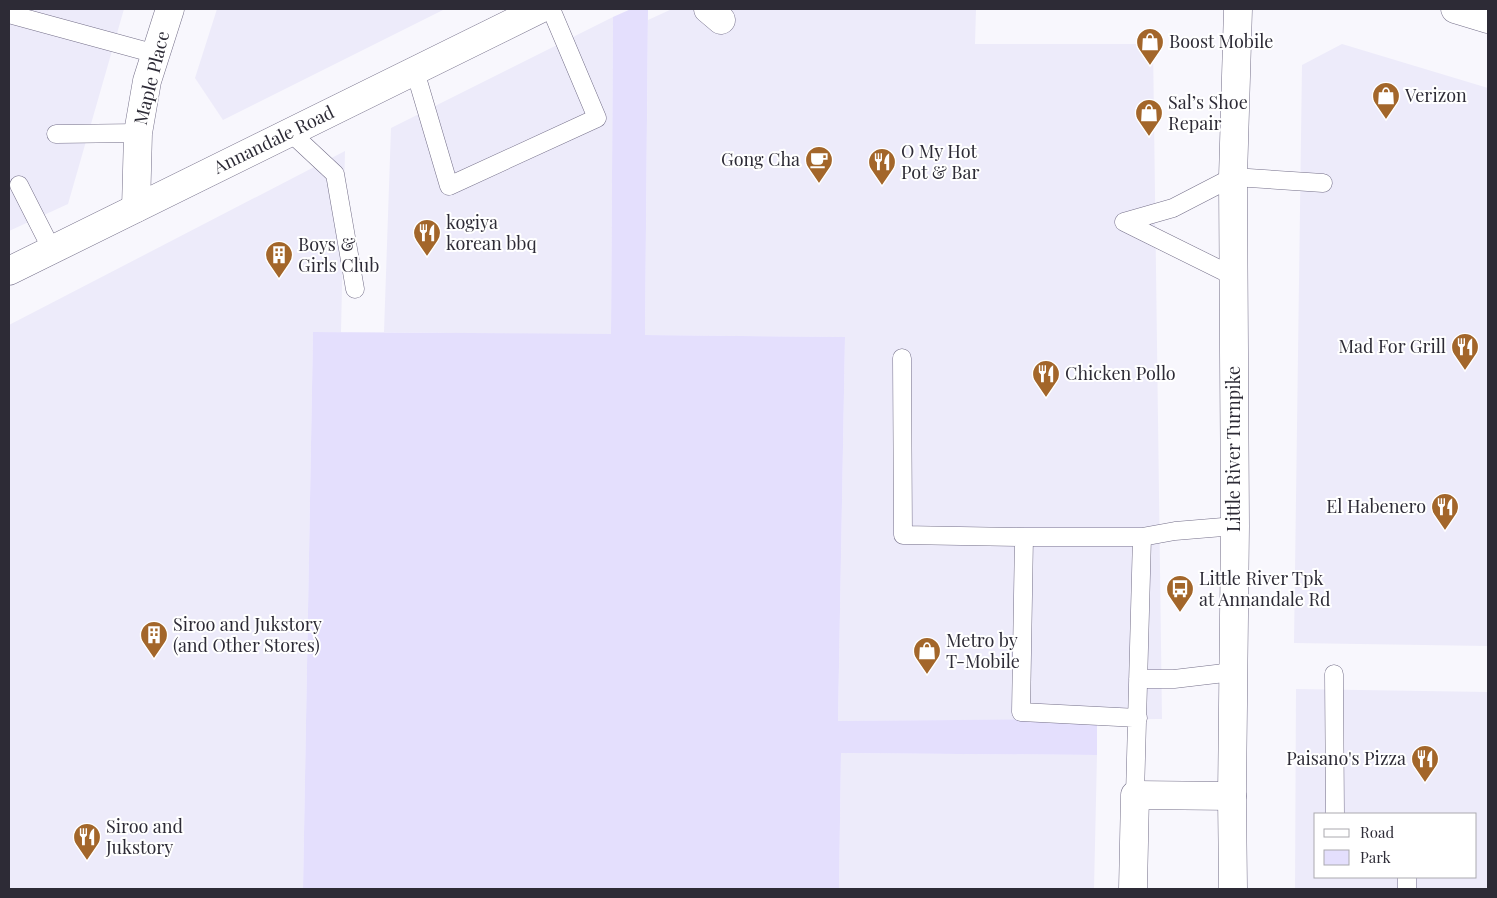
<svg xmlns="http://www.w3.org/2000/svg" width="1497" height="898" font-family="'Playfair Display',serif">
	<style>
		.built { fill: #edebfa; fill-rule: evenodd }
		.green { fill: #e4dffd }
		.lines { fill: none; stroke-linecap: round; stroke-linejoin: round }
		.service-casing { stroke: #746f89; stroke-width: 19 }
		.minor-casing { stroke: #746f89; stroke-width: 29 }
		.tertiary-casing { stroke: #746f89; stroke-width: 29 }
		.secondary-casing { stroke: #746f89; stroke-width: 29 }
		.primary-casing { stroke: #746f89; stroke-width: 29 }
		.service { stroke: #fff; stroke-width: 18 }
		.minor { stroke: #fff; stroke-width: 28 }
		.tertiary { stroke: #fff; stroke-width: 28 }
		.secondary { stroke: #fff; stroke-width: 28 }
		.primary { stroke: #fff; stroke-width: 28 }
		.labels { text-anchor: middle; stroke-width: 4; stroke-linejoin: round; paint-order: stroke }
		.poi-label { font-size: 18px; fill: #2d2b36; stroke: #fff; text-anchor: start }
		.street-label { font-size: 18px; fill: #2d2b36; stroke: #fff }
	</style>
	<rect width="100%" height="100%" fill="#f8f7fd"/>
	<path class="built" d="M9,9H124L68,204L9,231Z
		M217,9H445L223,120L195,78Z
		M672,9H976L975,44H1153L1162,719L838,721L845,337L645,335L648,20Z
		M613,17L611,335L384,332L391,128Z
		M1342,44L1488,88V646L1294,643L1302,65Z
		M345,151L341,332H313L303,889H9V325Z
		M1296,689L1488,692V889H1295ZM1316,814H1476V877H1316Z
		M841,753L1097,755L1094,889H839Z"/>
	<path class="green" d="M631,9H648L645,335L845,337L838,721L1097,719V755L841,753L839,889H303L313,332L611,334L613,17Z"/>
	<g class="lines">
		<defs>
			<path id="service" d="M9,14L156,54
				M415,71L449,186L597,118L551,9
				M290,132L335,174L355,289
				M56,134L138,133
				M19,185L52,250
				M1124,222L1173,208L1233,177L1323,183
				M1124,222L1233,276
				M902,358L903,535L1024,537
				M1334,674L1335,814
				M1138,679H1174L1233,672
				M1138,718L1021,712L1024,537H1142
				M1135,795L1142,537L1175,531L1235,526
				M1407,877V889"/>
			<path id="minor" d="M708,9L721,20
				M1133,889L1135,795L1232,796"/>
			<path id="tertiary" d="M136,208L138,133L147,81L170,9"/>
			<path id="secondary" d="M1455,9L1488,19"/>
			<path id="primary" d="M9,271L540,9
				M1233,889L1232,796L1235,526L1233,177L1238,9"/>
		</defs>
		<use href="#service" class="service-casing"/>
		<use href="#minor" class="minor-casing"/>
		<use href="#tertiary" class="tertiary-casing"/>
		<use href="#secondary" class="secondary-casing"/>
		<use href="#primary" class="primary-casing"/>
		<use href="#service" class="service"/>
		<use href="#minor" class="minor"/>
		<use href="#tertiary" class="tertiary"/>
		<use href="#secondary" class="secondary"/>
		<use href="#primary" class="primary"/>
	</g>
	<defs>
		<symbol id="shop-pin" viewBox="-11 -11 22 30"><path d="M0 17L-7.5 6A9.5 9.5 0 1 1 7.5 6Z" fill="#a3662a" stroke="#fff"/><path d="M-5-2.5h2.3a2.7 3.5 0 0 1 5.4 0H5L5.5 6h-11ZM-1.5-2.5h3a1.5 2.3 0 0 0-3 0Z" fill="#fff"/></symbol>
		<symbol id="cafe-pin" viewBox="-11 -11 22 30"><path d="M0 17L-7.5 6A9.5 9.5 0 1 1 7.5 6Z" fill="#a3662a" stroke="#fff"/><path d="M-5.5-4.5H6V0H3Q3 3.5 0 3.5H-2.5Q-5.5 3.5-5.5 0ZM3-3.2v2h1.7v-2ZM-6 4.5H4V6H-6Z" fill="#fff"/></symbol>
		<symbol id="restaurant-pin" viewBox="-11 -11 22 30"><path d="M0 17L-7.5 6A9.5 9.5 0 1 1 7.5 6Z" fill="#a3662a" stroke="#fff"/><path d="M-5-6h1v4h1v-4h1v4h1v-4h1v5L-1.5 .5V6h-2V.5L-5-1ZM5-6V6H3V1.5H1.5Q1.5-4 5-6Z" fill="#fff"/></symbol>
		<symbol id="building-pin" viewBox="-11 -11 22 30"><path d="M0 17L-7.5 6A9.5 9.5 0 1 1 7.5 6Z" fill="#a3662a" stroke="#fff"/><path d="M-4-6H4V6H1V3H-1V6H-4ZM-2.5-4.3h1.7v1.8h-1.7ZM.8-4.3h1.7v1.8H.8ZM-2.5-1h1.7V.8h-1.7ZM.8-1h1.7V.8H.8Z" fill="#fff"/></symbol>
		<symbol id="bus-pin" viewBox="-11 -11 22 30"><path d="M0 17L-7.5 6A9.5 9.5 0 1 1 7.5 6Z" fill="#a3662a" stroke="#fff"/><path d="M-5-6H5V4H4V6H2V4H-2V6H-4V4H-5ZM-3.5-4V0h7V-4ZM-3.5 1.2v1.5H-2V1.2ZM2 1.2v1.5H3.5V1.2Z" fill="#fff"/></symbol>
	</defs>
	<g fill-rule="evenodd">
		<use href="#shop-pin" x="1134" y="26" width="32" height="43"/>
		<use href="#shop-pin" x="1370" y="80" width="32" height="43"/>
		<use href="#shop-pin" x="1133" y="97" width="32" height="43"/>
		<use href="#cafe-pin" x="803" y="144" width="32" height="43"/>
		<use href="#restaurant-pin" x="866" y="146" width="32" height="43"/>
		<use href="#restaurant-pin" x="411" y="217" width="32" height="43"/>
		<use href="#building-pin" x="263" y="239" width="32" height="43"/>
		<use href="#restaurant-pin" x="1449" y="331" width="32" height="43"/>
		<use href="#restaurant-pin" x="1030" y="358" width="32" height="43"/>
		<use href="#restaurant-pin" x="1429" y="491" width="32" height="43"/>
		<use href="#bus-pin" x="1164" y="573" width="32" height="43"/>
		<use href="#building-pin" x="138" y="619" width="32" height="43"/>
		<use href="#shop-pin" x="911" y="635" width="32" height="43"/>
		<use href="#restaurant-pin" x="1409" y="743" width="32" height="43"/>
		<use href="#restaurant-pin" x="71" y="821" width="32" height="43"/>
	</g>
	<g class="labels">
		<g class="poi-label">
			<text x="1169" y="48">Boost Mobile</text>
			<text x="1405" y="102">Verizon</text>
			<text x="1168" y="109">Sal’s Shoe<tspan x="1168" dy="21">Repair</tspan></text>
			<text x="901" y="158">O My Hot<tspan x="901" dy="21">Pot &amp; Bar</tspan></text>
			<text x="800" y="166" text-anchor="end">Gong Cha</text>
			<text x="446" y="229">kogiya<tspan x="446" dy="21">korean bbq</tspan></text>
			<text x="298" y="251">Boys &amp;<tspan x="298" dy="21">Girls Club</tspan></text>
			<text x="1446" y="353" text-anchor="end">Mad For Grill</text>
			<text x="1065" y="380">Chicken Pollo</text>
			<text x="1426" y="513" text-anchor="end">El Habenero</text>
			<text x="1199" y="585">Little River Tpk<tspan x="1199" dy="21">at Annandale Rd</tspan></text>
			<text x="173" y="631">Siroo and Jukstory<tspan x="173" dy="21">(and Other Stores)</tspan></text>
			<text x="946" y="647">Metro by<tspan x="946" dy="21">T-Mobile</tspan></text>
			<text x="1406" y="765" text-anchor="end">Paisano's Pizza</text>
			<text x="106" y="833">Siroo and<tspan x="106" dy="21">Jukstory</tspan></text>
		</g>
		<g class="street-label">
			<text transform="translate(152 78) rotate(-76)" y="6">Maple Place</text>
			<text transform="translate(274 140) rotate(-26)" y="6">Annandale Road</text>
			<text transform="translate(1234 449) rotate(-90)" y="6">Little River Turnpike</text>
		</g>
	</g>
	<rect width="1497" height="898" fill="none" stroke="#2d2b36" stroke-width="20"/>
	<rect x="1314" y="813" width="162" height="65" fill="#ffffff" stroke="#abaaaf"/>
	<rect x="1324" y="829" width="25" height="8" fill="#ffffff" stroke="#abaaaf"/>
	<text x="1360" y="838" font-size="15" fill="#2d2b36">Road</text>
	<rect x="1324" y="850" width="25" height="15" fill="#e4dffd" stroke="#abaaaf"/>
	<text x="1360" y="863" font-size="15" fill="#2d2b36">Park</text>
</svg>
